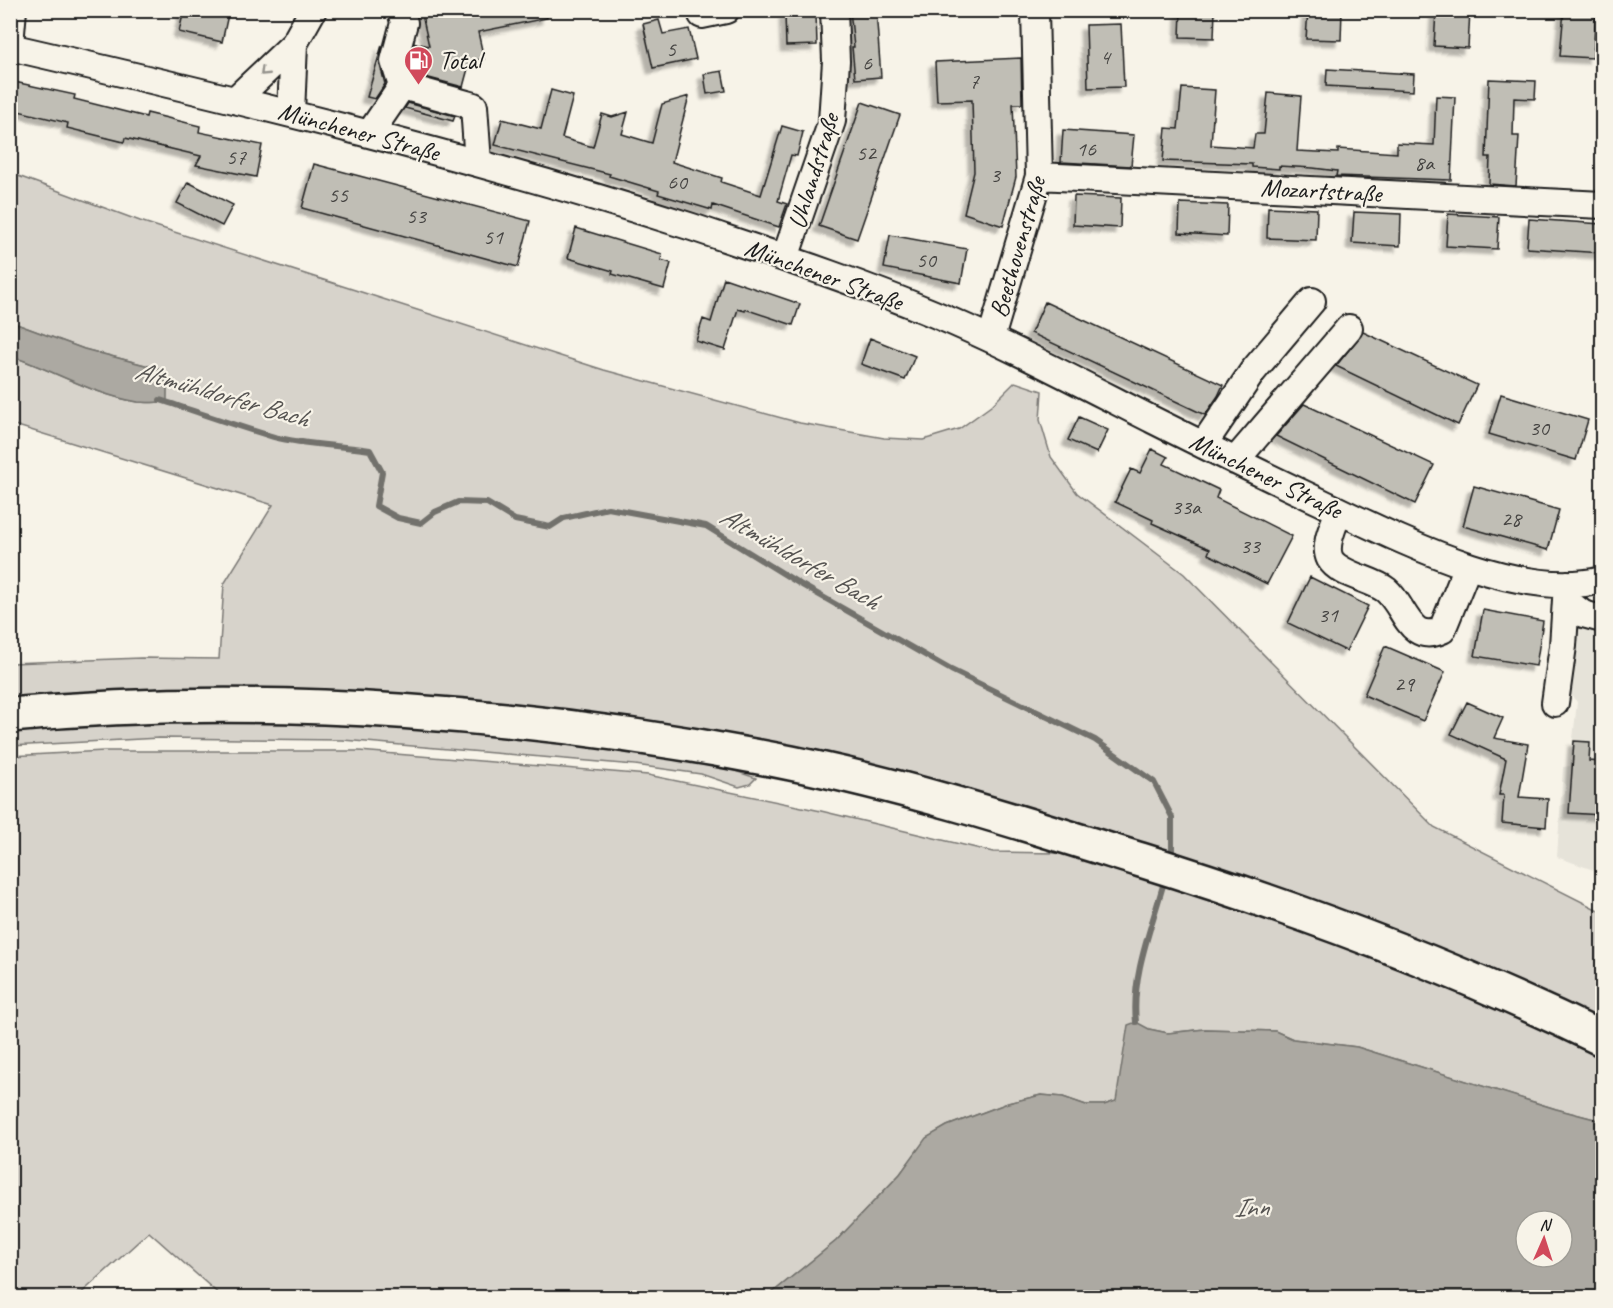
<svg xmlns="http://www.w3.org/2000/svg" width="1613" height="1308" font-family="Caveat,sans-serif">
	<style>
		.built { fill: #e6e3d9 }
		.green { fill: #d7d3cb; stroke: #7a7874; stroke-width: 1.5 }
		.water { fill: #aca9a2; stroke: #72716c; stroke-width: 1.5; fill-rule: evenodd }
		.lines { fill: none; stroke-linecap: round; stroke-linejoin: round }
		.stream { stroke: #72716c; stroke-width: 6 }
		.building { fill: #c0beb5; stroke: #1c1c1c; stroke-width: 1.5; filter: url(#shadow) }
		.minor-casing { stroke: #1c1c1c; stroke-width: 30 }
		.major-casing { stroke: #1c1c1c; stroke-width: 38 }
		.minor { stroke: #f7f3e8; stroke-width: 26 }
		.major { stroke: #f7f3e8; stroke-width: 33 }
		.oneway { stroke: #94928c }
		.labels { text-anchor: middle; stroke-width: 4.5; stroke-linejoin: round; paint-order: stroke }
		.number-label { font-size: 22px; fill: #454442 }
		.poi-label { font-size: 26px; fill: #1c1c1c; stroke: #f7f3e8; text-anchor: start }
		.street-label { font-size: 26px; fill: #1c1c1c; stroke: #f7f3e8 }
		.water-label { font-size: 27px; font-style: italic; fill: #565452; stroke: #f7f3e8 }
	</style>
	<defs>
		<filter id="shadow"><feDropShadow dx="-5.5" dy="5.5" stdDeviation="1.5" flood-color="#0004"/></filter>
	</defs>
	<rect width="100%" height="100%" fill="#f7f3e8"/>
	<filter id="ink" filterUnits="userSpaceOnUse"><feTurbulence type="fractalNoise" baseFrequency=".0167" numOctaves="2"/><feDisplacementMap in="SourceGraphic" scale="12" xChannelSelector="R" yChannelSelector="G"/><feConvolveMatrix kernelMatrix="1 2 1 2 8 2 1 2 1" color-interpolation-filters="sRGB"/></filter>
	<g filter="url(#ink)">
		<path class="built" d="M1578,624H1602V873L1557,857L1563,767L1570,766L1577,702L1571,695Z"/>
		<path class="green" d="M10,173L140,221L604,370L800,423L884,438L923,440L959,429L991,406L1015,382L1042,391L1040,420L1051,457L1077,493L1184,574L1434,827L1602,912V1028L1147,847L989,796L769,742L11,702V663L141,658L219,659L224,584L273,505L11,424V356C53,370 94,395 138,402C147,403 157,402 166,402C167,389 168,380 160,369L84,349L11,322Z
			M302,720L533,736L714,764L756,778L750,784L739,787L701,774L635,765L343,740L159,738L11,746V729L78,723Z
			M104,751H359L648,775L821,811L993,852L1057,853L1164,880L1243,907L1438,982L1602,1053V1121L1556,1109L1357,1047L1293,1039L1275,1031L1205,1029L1168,1033L1149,1029L1123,1066L1117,1101L1104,1105H1086L1063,1097L1041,1095L1008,1103L976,1115L947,1126L927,1138L900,1174L836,1241L767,1297H222L149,1232L77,1297L11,1298V756Z"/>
		<path class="water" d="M11,322L84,349L160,369L167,385V402C157,402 147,403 138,402C94,395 53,370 11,356Z
			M1136,1022L1149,1029L1168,1033L1205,1029L1275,1031L1293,1039L1357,1047L1556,1109L1602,1121V1297H767L836,1241L900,1174L926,1138L947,1126L976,1115L1008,1103L1041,1095L1063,1097L1086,1105H1104L1116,1101L1128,1025ZM1526,1221H1562V1257H1526Z"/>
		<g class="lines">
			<path class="stream" d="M160,400C198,412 236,426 274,437C306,445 338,445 370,450L382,472L376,506L398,518L421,523L435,512L458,502L487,503L515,520L550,527L564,518L608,508L706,526L800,584L951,670L1095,740L1154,782L1172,817V850L1170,859
				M1136,1022C1131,974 1153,924 1165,878"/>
		</g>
		<path class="building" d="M184,10H229L222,42L179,32Z
			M421,10H546L547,18L478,32L484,59L470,61L463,87L414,74L410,61L415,43L429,46Z
			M850,10H876L881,77L855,79L852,47H854Z
			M1181,10H1215L1214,38L1180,37Z
			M1308,10H1342L1341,40L1306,39Z
			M1436,10H1470L1468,48L1434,46Z
			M1564,10H1596L1593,58L1560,56Z
			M816,13L817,45L786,46L785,14Z
			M659,20L663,34L689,29L696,59L653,68L643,24Z
			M1121,24L1124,87L1088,88L1086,25Z
			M382,45L380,65L385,84L375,99L367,97Z
			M1021,58L1022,104H1013L1016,177L1003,226L964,213L974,172L972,100L937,101L935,62Z
			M1327,69L1414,74L1413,91L1326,86Z
			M722,71L726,91L707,94L704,74Z
			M1489,79L1536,81L1535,99L1514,98L1513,136H1519L1516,186L1489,184L1490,157H1486Z
			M10,81L75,95L74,99L146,117L147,113L200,126L199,132L262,145L256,177L196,165L201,156L125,138L124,142L67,128L68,123L10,109Z
			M1182,88L1215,90L1211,145L1253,148L1255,134H1264L1268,93L1301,96L1297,151L1338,153V149L1397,153V143L1434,145L1436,96L1455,97L1451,180L1336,176L1337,171L1313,168L1279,166V169L1252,167V164L1163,161L1166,128L1178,129Z
			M551,90L573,96L562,138L593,147L602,114L612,117L628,112L622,134L652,143L662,104L689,96L672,162L722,178L721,182L761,195L782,126L803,132L797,156L791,155L778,201L787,204L779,227L713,205L712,210L658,194L659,191L609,176L610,174L495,145L502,119L541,129Z
			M862,102L900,115L857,239L819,226Z
			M408,103L455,116L453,121L405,108Z
			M1063,130L1134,135L1131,166L1061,162Z
			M314,164L530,221L518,267L302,208Z
			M188,182L233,205L222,226L177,203Z
			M1074,196L1121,198L1120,228L1073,225Z
			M1180,203L1228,205L1227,236L1179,233Z
			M1268,207L1317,209L1316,240L1267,238Z
			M1354,212L1401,214L1400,246L1352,243Z
			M1448,214L1499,217L1497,249L1446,246Z
			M1529,219L1602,224V253L1527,248Z
			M576,228L662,254L661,260L671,263L664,289L612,274L613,271L568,258Z
			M890,235L967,249L961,283L884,268Z
			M724,278L800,304L793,325L745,309V311L738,309L725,350L696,341L703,319L711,322Z
			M1045,302L1223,385L1218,396L1205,415L1031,333Z
			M1363,332L1477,385L1458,425L1336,366Z
			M870,338L915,356L905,380L861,364Z
			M1501,394L1588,420L1576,460L1489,434Z
			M1304,404L1434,465L1415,504L1276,436Z
			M1079,417L1108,430L1097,453L1068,440Z
			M1152,449L1168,457L1164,464L1219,490L1216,498L1292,536L1267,584L1208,554L1210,549L1152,523L1153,520L1115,502L1131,469L1140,473Z
			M1474,486L1559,510L1548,550L1463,526Z
			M1310,577L1368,606L1346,651L1288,623Z
			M1483,610L1543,621L1536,666L1475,656Z
			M1385,646L1445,672L1423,721L1364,695Z
			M1467,702L1503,718L1494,738L1528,744L1519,797L1548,799L1546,827L1502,823L1504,795H1499L1506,759L1451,734Z
			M1574,741L1590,742L1589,761L1602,762V815L1569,813Z"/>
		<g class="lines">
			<defs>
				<path id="minor" d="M401,10L404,23L394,61L402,86
					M702,15L726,10
					M10,44L13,10
					M10,47C240,100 468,155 692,227C772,254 853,280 932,313C1007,344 1080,383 1153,420C1209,448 1265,476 1321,502C1397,538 1517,601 1602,580
					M235,100L294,44L313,10
					M291,113L294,44
					M370,133L402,86L474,106L478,163
					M1039,176L1602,205
					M785,258L832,121L836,61L834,10
					M991,338L1039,176L1035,10
					M1203,445L1253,371L1312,301
					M1235,461L1349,328
					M1339,511C1334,525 1323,545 1330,559C1339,575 1372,579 1386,590C1406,607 1409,645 1442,630L1468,566
					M1566,601L1583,614L1602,619
					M1555,703L1563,646L1567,584"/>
				<path id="major" d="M10,715C267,691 539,713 791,763C910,787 1025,824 1141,860C1299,909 1454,967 1602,1039"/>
			</defs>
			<use href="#minor" class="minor-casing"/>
			<use href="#major" class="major-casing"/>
			<use href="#minor" class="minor"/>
			<use href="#major" class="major"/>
		</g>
		<defs><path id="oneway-chevron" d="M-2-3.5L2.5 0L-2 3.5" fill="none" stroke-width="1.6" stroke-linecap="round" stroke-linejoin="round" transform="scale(1.5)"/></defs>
		<use class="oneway" href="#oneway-chevron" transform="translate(264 72) rotate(136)"/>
	</g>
	<defs>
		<symbol id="fuel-pin" viewBox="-11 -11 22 30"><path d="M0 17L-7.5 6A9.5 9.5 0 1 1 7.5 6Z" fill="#d1495b" stroke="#f7f3e8"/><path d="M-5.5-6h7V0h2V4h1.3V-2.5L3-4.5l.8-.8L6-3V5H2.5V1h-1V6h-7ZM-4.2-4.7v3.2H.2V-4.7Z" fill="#fff"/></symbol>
	</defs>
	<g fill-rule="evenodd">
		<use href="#fuel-pin" x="402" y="44" width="33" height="45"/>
	</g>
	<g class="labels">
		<g class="number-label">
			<text x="671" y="56">5</text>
			<text x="1105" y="64">4</text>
			<text x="867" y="70">6</text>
			<text x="974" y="88">7</text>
			<text x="1086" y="156">16</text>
			<text x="866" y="160">52</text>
			<text x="236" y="164">57</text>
			<text x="1424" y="170">8a</text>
			<text x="995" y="182">3</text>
			<text x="677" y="189">60</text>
			<text x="338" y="202">55</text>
			<text x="416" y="223">53</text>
			<text x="493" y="244">51</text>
			<text x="926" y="267">50</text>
			<text x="1539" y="435">30</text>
			<text x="1186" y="514">33a</text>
			<text x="1511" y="526">28</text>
			<text x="1250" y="553">33</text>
			<text x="1328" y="622">31</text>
			<text x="1404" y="691">29</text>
		</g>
		<g class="poi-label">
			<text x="439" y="69">Total</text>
		</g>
		<g class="street-label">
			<text transform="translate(359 131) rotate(15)" y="9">Münchener Straße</text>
			<text transform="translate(813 171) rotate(-73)" y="9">Uhlandstraße</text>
			<text transform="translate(1321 190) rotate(3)" y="9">Mozartstraße</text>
			<text transform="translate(1017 247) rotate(-74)" y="9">Beethovenstraße</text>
			<text transform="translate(824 274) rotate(20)" y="9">Münchener Straße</text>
			<text transform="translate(1266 475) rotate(26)" y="9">Münchener Straße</text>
		</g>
		<g class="water-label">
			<text transform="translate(222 394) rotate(16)" y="9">Altmühldorfer Bach</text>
			<text transform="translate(800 558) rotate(30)" y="9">Altmühldorfer Bach</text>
			<text transform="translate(1251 1207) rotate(-2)" y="9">Inn</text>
		</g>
	</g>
	<rect width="1613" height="1308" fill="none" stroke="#f7f3e8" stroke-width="36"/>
	<rect x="18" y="18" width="1577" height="1272" fill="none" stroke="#1c1c1c" stroke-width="2" filter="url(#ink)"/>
	<g transform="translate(1544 1239) rotate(3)"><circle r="28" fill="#f7f3e8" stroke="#9f9d96" stroke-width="1.5"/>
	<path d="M0-4.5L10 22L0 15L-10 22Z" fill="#d1495b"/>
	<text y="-9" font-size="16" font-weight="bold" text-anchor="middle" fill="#1c1c1c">N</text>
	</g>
</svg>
